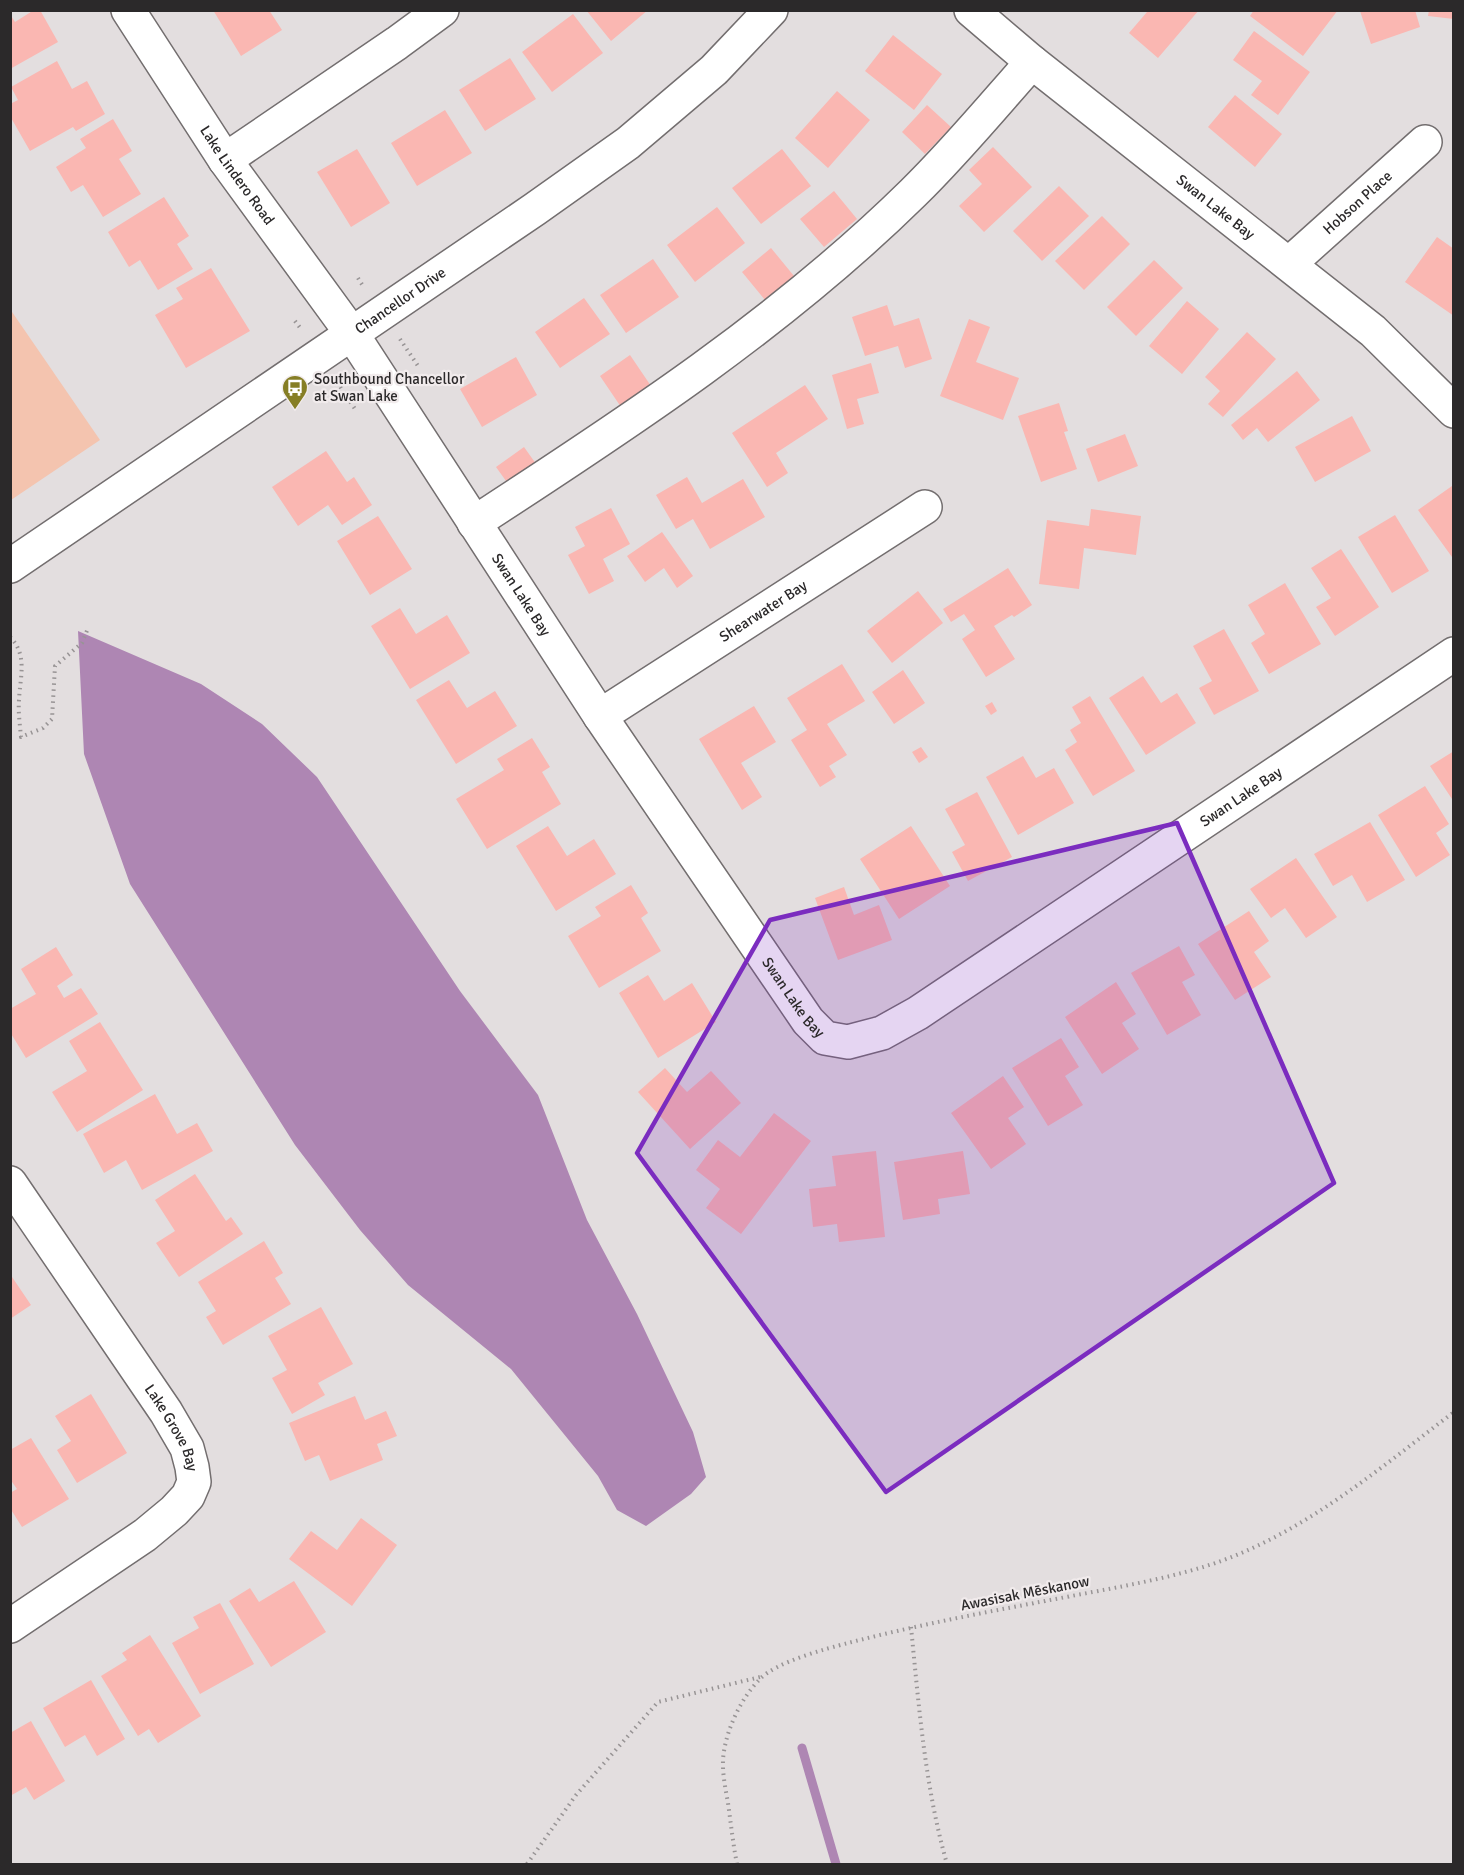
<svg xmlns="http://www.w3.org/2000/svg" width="1464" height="1875" font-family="Signika,sans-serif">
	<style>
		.green { fill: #f4c4af }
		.water { fill: #ae86b3 }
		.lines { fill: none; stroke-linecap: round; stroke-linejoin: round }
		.stream { stroke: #ae86b3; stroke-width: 9 }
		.building { fill: #fab7b2 }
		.minor-casing { stroke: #736e6f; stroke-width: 36 }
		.path { stroke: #989495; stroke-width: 4; stroke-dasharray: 1.5 4.5; stroke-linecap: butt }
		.minor { stroke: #fff; stroke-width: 33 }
		.marked { fill: #7b2cbf; fill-opacity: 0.2; stroke: #7b2cbf; stroke-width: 4.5; stroke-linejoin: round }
		.labels { text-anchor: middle; stroke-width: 4.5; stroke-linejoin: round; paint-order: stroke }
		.street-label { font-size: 15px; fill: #2b292a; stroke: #f1ebec }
		.poi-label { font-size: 15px; fill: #2b292a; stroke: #f1ebec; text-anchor: start }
	</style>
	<rect width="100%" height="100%" fill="#e3dedf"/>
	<path class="green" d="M10,309L100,440L11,500H10Z"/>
	<path class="water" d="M78,631L201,684L262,724L317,777L460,991L538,1095L587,1220L637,1314L693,1432L706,1477L691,1494L646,1526L617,1510L598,1476L511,1369L408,1285L360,1230L295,1145L130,884L84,754Z"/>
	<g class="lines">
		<path class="stream" d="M802,1748L836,1864"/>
	</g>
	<path class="building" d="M34,10H40L58,42L10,69V14L15,22Z
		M213,10H269L282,30L241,56Z
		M586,10H648L611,41Z
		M1146,10H1199L1158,58L1129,33L1147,12Z
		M1254,10H1338L1303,56L1250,16Z
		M1362,10H1415L1420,27L1371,44L1360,11Z
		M1429,10H1454V19L1428,16Z
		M573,14L603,53L552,92L522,52Z
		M1254,31L1310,72L1278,115L1251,95L1262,81L1233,60Z
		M893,35L942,74L914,110L865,71Z
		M510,58L536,99L485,131L459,90Z
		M57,61L72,89L87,81L105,114L76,131L73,127L30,151L10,116V104L18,100L11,87Z
		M837,91L870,120L828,168L795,138Z
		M1235,95L1282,134L1255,167L1208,127Z
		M927,105L951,127L925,154L902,132Z
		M445,110L472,153L417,186L391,143Z
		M113,119L132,151L119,159L141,194L103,217L83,185L71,192L56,167L86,148L80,139Z
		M993,147L1032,187L984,232L959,206L982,184L969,170Z
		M357,149L390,203L351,227L317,172Z
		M782,149L811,186L761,224L732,188Z
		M1059,186L1089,216L1042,261L1013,231Z
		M834,191L857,219L824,247L800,219Z
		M164,197L189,236L177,244L193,269L158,290L140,260L129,267L108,232Z
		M717,207L745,243L695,282L667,245Z
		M1102,216L1130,244L1084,290L1055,261Z
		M1437,237L1454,249V316L1405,282Z
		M771,248L794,276L765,300L742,272Z
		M653,259L679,297L626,333L600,295Z
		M1154,260L1183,288L1136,336L1107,307Z
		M211,268L250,331L186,368L155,315L183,299L176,288Z
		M584,298L610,334L560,368L535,332Z
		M1187,301L1219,329L1182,374L1149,346Z
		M887,305L894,326L919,318L932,359L905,368L898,346L865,356L852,317Z
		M969,319L990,327L976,362L1019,378L1003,420L940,396Z
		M1247,332L1276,359L1223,417L1208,404L1220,391L1205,377Z
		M630,355L651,386L621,407L600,376Z
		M516,357L537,395L482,427L460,389Z
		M871,363L879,393L857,399L864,424L847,429L832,375Z
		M1297,371L1320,400L1268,442L1257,428L1243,440L1231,425Z
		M805,385L828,419L776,453L788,473L767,487L732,433Z
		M1059,403L1068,431L1064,432L1077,469L1041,482L1018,416Z
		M1352,416L1371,451L1315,482L1295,447Z
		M1125,434L1138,466L1098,482L1086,449Z
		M524,447L539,468L511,488L496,467Z
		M326,451L347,482L354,477L372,505L342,525L328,505L298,526L272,487Z
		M687,477L702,503L743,479L765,517L710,549L693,519L676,529L656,495Z
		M1452,486L1454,556L1452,557L1418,510Z
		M611,508L630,544L603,559L614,581L589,594L568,555L585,546L575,527Z
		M1091,509L1141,516L1136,555L1084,548L1079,589L1039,584L1047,520L1089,526Z
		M1395,515L1429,571L1392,593L1358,537Z
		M378,516L412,569L370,595L337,541Z
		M662,532L693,576L677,588L664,568L645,582L627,556Z
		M1341,549L1379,607L1335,636L1316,607L1331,598L1311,568Z
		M1008,568L1032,605L1014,617L1012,615L994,626L1015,659L986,677L962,639L975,630L964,614L951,622L943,609Z
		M1285,583L1321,644L1269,674L1251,643L1265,634L1248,605Z
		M918,591L943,623L892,663L867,631Z
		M400,608L416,634L447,615L470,653L410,689L371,626Z
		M1224,629L1259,691L1214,715L1199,688L1212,681L1193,646Z
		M842,664L865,701L827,724L847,755L829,766L836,777L820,787L791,740L807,730L787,698Z
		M903,670L925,703L894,724L872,692Z
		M1143,676L1161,703L1177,693L1196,723L1146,755L1109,698Z
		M449,680L467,708L495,691L517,726L456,764L416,700Z
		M1090,696L1135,771L1093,796L1065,750L1077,742L1070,730L1081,723L1072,707Z
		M992,702L997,711L991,715L985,706Z
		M754,706L776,742L741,763L762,797L742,810L699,739Z
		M532,738L550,767L542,772L561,804L487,849L456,799L504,770L497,759Z
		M921,747L928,757L919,763L912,752Z
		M1454,751V802L1430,766Z
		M1023,756L1036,778L1054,768L1074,803L1018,835L986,777Z
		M1425,786L1449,824L1436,833L1450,855L1416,877L1378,815Z
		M977,792L1012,857L968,881L952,852L965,845L945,809Z
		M1370,822L1405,880L1367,902L1352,875L1333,886L1314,854Z
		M548,826L567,856L594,839L616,874L556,911L516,846Z
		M911,826L950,886L899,919L860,859Z
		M1296,858L1337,917L1306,938L1285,908L1271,918L1250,889Z
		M631,885L648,913L641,918L661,951L599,988L568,936L601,916L595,907Z
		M844,887L854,915L879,905L892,940L838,960L815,898Z
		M1249,911L1269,941L1254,952L1271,977L1235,1000L1198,944Z
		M1179,946L1195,975L1182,982L1201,1015L1167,1035L1131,973Z
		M56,947L73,975L57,986L64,998L81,988L98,1014L26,1058L10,1032V1009L36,994L21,969Z
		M648,975L664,1001L692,983L716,1022L658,1058L619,993Z
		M1116,982L1136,1014L1122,1023L1139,1049L1102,1074L1065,1017Z
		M100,1022L143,1090L77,1132L52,1092L87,1071L69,1041Z
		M1061,1038L1079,1067L1065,1076L1083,1105L1048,1126L1012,1068Z
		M665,1068L687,1092L711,1071L741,1103L690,1149L638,1092Z
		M1003,1076L1024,1107L1008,1118L1026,1144L991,1169L951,1113Z
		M155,1094L177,1134L197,1123L213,1151L142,1190L126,1160L104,1173L83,1134Z
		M774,1113L811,1141L741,1234L706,1208L720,1189L696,1170L718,1140L740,1157Z
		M876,1151L885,1237L839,1242L837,1224L813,1227L809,1189L836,1186L832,1156Z
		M963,1151L970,1194L938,1199L940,1214L903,1220L894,1162Z
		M195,1174L226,1221L231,1217L243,1234L179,1277L156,1243L175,1231L155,1200Z
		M264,1241L283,1273L275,1278L291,1304L223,1345L206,1317L216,1311L198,1282Z
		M10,1274L31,1305L10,1319Z
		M321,1307L353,1364L318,1383L325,1395L292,1414L272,1378L287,1370L268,1336Z
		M91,1394L127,1453L77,1483L57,1450L71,1441L55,1416Z
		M355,1396L365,1420L386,1411L397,1436L377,1444L383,1460L330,1481L319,1455L305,1461L289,1423Z
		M31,1438L69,1499L22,1527L10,1508V1493L17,1489L10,1479V1450Z
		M361,1518L397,1545L352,1606L289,1559L311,1531L337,1550Z
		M294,1581L326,1632L271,1667L229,1601L250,1588L259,1602Z
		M220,1603L254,1664L200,1694L172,1643L199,1628L193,1617Z
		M150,1635L201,1716L158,1743L149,1729L138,1736L101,1676L127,1660L122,1653Z
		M91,1680L125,1739L97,1756L85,1735L65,1747L43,1708Z
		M31,1721L65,1781L34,1800L26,1787L10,1796V1733Z"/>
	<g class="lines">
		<defs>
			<g id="minor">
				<path id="s1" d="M128,10L225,160L352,334L600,716L808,1021L825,1038L848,1042L882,1033L918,1013L1454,654"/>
				<path id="s2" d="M971,10L1032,62L1373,331L1454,411"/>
				<path d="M225,160L397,43L442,10"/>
				<path id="s3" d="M1289,264L1425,142"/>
				<path d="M474,523C628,423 782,322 913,193C955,152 993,106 1032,62"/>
				<path id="s4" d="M10,566L535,209L628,143L714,70L771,10"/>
				<path id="s5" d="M600,716L925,507"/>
				<path id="s6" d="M10,1183L166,1412L187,1448L192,1467L194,1482L188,1496L174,1511L145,1535L10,1626"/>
			</g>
		</defs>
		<use href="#minor" class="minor-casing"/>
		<path class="path" d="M358,278L363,286
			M295,321L301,329
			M400,339L418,366
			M337,382L355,409
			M10,637C28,655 20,677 19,700C18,712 20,725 21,737L43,728L52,719L55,666L82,643L88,628
			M911,1627C919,1707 925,1787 947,1864
			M527,1864L576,1795L658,1702L760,1677
			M737,1864C733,1844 731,1824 728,1803C725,1786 721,1768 724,1751C728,1726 742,1697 760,1679C776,1662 825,1649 848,1643C925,1623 1003,1609 1082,1594C1125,1586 1180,1576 1221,1561C1309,1529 1380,1468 1454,1412"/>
		<use href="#minor" class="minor"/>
	</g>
	<path class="marked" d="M1177,823L1334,1183L886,1492L637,1153L770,920Z"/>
	<defs>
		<symbol id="bus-pin" viewBox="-11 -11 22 30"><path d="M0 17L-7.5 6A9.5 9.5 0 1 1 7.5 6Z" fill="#867e25" stroke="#f1ebec"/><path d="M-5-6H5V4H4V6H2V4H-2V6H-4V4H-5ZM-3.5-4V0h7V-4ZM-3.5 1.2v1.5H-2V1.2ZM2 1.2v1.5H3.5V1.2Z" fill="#fff"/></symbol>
	</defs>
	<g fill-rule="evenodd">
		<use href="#bus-pin" x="280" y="373" width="30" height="40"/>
	</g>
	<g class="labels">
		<g class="street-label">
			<text dy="5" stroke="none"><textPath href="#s1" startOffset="198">Lake Lindero Road</textPath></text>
			<text dy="5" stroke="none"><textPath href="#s3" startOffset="92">Hobson Place</textPath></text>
			<text dy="5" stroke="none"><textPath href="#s2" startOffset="314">Swan Lake Bay</textPath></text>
			<text dy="5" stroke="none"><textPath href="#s4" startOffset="472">Chancellor Drive</textPath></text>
			<text dy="5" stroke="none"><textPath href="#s1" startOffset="705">Swan Lake Bay</textPath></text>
			<text dy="5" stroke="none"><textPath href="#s5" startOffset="194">Shearwater Bay</textPath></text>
			<text dy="5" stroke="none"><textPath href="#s1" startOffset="1731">Swan Lake Bay</textPath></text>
			<text dy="5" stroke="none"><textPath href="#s1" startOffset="1191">Swan Lake Bay</textPath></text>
			<text dy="5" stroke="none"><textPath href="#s6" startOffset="294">Lake Grove Bay</textPath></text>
			<text transform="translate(1025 1593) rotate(-11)" y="5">Awasisak Mēskanow</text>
		</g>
		<g class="poi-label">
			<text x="314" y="384">Southbound Chancellor<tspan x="314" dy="17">at Swan Lake</tspan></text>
		</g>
	</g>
	<rect width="1464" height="1875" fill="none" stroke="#2b292a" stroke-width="24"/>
</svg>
